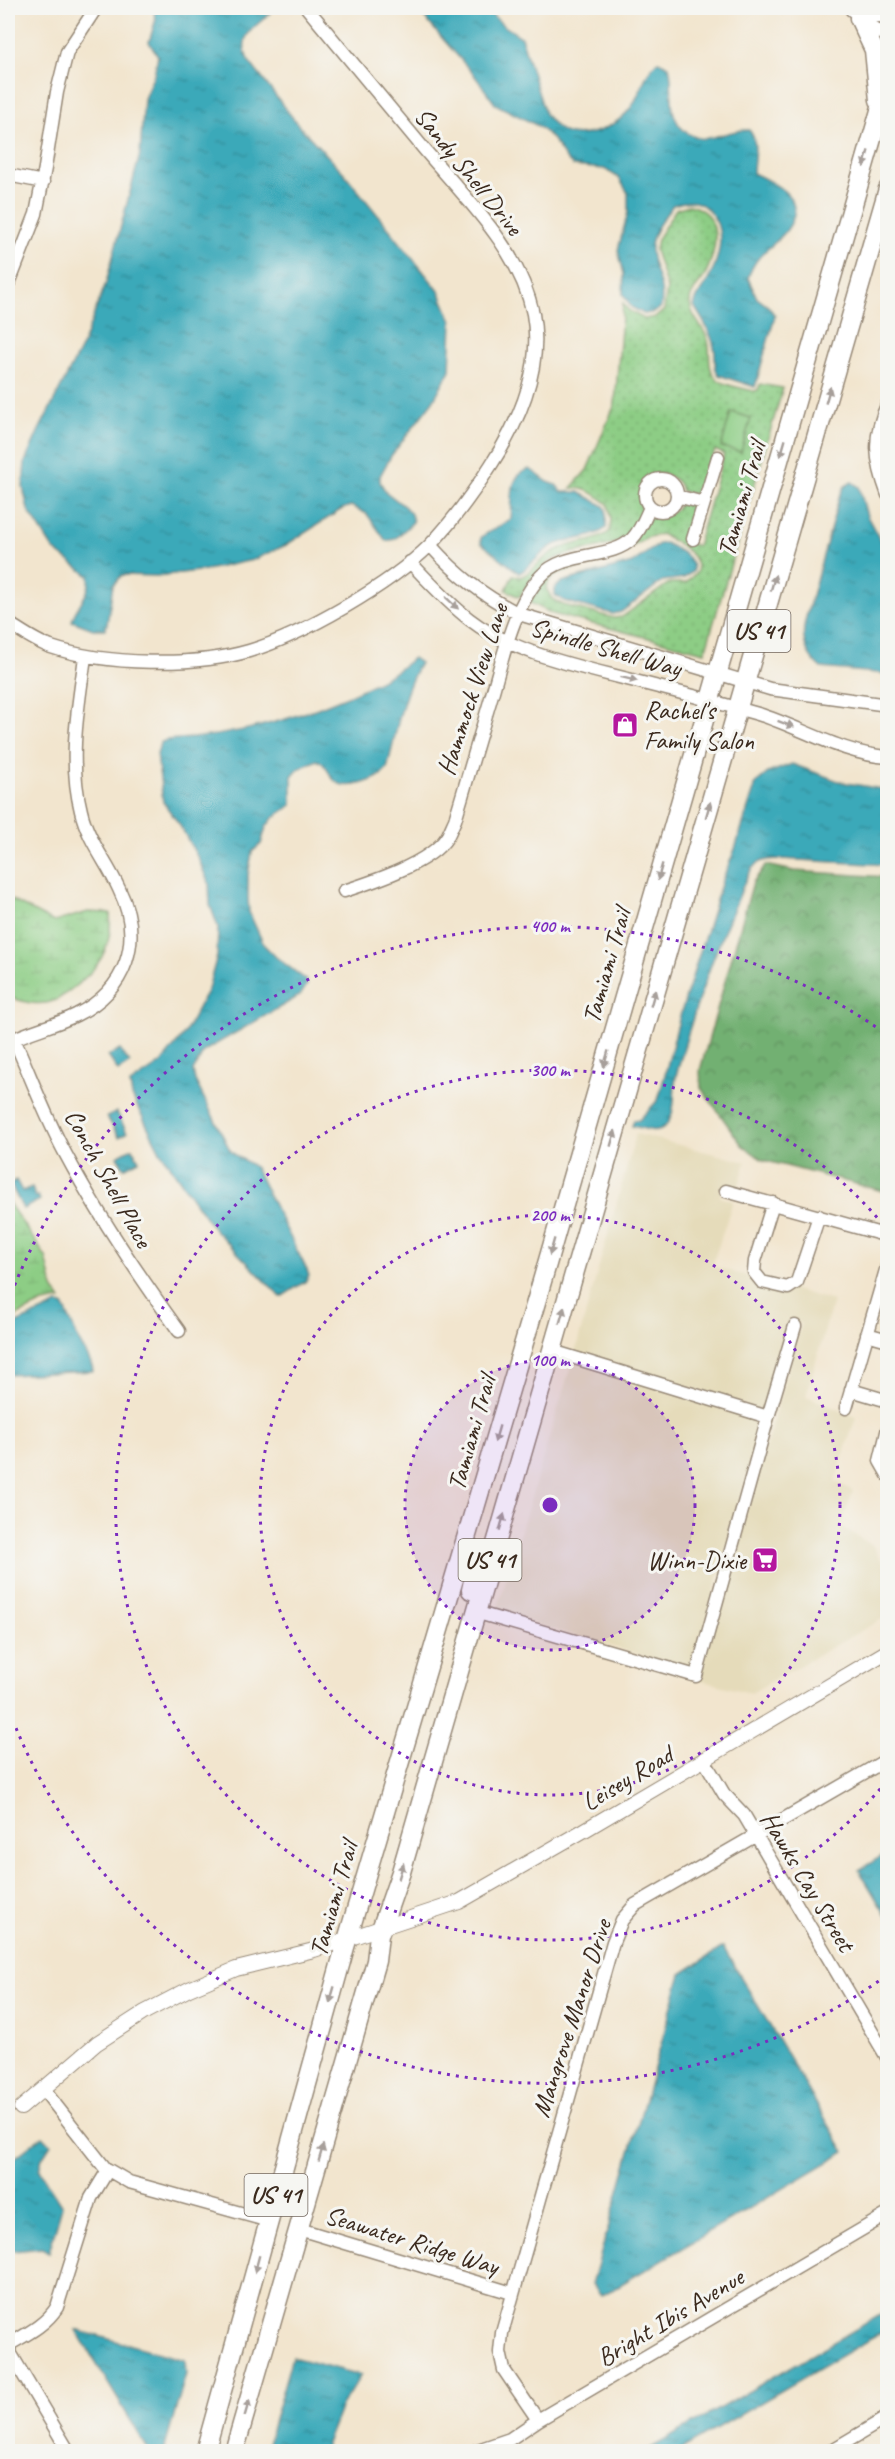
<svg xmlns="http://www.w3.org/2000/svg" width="895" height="2459" font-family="Caveat,sans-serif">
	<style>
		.built { fill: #e5dbba }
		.forest { fill: url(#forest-crowns); stroke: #566d48; stroke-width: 1.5 }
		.wetland { fill: url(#wetland-marsh); stroke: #647c52; stroke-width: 1.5 }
		.park { fill: url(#park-dots); stroke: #647c52; stroke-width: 1.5; fill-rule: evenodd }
		.garden { fill: #8dcd85; stroke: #647c52; stroke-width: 1.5 }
		.water { fill: url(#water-ripples); stroke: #3b6a6c; stroke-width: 1.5 }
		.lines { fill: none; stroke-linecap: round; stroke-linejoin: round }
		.minor-casing { stroke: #968876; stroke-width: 15 }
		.tertiary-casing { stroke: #968876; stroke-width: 16 }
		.primary-casing { stroke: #968876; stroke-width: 21 }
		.minor { stroke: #fff; stroke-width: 12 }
		.tertiary { stroke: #fff; stroke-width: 14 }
		.primary { stroke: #fff; stroke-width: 18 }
		.oneway { fill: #a79f9a }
		.ring { fill: none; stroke: #7b2cbf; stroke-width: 3; stroke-dasharray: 3 6 }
		.labels { text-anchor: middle; stroke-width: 6; stroke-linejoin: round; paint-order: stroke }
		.shield { fill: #f6f6f2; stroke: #73675e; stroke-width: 1.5 }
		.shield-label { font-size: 24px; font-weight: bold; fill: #3b2a1e }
		.street-label { font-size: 26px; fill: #3b2a1e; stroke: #f6f6f2 }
		.poi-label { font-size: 26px; fill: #3b2a1e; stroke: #f6f6f2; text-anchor: start }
		.centre { fill: #7b2cbf; stroke: #f6f6f2; stroke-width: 3 }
		.ring-label { font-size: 18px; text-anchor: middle; font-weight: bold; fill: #7b2cbf; stroke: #f6f6f2; stroke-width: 6; stroke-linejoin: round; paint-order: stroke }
	</style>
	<defs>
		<pattern id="forest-crowns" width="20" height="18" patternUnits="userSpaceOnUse" patternTransform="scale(1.5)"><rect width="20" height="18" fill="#72b072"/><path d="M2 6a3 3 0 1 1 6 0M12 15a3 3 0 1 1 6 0" fill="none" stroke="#5f8f5d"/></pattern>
		<pattern id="wetland-marsh" width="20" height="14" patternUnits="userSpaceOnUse" patternTransform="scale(1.5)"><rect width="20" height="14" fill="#8dcd85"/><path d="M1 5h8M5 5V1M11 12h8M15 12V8" fill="none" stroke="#7bb072"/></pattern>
		<pattern id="park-dots" width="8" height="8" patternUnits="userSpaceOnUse" patternTransform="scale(1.5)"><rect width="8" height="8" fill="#8dcd85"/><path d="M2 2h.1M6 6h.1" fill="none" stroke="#7bb072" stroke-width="1.8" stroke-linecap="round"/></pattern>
		<pattern id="water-ripples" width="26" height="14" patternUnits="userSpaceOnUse" patternTransform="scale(1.5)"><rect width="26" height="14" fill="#3ba9b9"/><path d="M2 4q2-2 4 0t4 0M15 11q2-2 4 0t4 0" fill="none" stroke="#338a96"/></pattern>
	</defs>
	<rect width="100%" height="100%" fill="#f6f6f2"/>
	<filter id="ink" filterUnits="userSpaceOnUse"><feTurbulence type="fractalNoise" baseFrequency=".0167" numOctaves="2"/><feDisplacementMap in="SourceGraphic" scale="12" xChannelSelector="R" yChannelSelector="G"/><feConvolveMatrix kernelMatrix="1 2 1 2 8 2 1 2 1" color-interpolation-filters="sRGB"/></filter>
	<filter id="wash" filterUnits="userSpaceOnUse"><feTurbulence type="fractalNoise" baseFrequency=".008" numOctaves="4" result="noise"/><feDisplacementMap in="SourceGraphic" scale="24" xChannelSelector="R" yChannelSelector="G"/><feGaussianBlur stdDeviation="1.35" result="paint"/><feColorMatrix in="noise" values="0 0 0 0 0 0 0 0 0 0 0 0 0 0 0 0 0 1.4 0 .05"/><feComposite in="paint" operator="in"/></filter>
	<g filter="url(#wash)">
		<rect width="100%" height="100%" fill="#f2e5ce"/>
		<path class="built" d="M636,1134L746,1162L737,1191L722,1187L720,1197L733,1201L712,1266L833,1301L806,1396L856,1417L835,1481L853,1491L841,1526L873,1546L887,1570V1616L751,1693L698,1680L801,1324L791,1320L764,1411L575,1352Z
			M572,1362L761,1421L693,1670L496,1613Z"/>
		<path class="forest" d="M766,865L794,871L887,877V1192L763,1160L742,1145L701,1088L700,1070L753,882Z"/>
		<path class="wetland" d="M8,898L54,922L88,912L110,913C113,949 98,970 69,991C64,994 59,1000 53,1001C39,1007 21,1001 8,997Z
			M8,1202L46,1257L53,1288L61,1300L43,1303L8,1320Z"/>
		<path class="park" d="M689,205C725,214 717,251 704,277C700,283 694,289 691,296C686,311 701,324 707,337C712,350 706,367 715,377C723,386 743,388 754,391L758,390L760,384L783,388L705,652L553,614L529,602L545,579L554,572L567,566L608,555L653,515C666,518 675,514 681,502L697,507L687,542L697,546L724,454L715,450L700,496L682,491C677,477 667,472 652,475C639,483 637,494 644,508C640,517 635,528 627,535C611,551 570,548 549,562C537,571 527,585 519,597L506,590L513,575L520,577C532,573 540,559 553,552C571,541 595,544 610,531L611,518L608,504C596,495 586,487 571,488L587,470L615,404L623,303L628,310L644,319L656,317L664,310L667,288L655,250L657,239L676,209ZM661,534C675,542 700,553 697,572L686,583H669L622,617L614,618L563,605L552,599L546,588L550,579L561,572L608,559L649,537Z"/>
		<path class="garden" d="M731,412L751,418L741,452L721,447Z"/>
		<path class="water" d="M153,8H272L271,12C254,29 237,34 248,60L299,126L344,173L439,291L452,321L450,370L433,401L391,456L380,476V482L386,492L405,507L411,514L413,522L395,539L386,541L367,514L351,506L342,509L286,545L253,560L206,570L157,576L122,575L113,585L107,624L105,629H93L72,621C75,605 92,595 89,576L53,549L28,510L23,487L25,462L38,432L82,346L106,283L140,154L144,99L154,74L158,56L149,42L156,19Z
			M416,8H485L503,25L521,37L545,114C551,122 560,133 570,134C593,138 620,124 632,106C642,91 644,73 658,61L669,66C675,88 665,116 686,132C692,136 700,140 708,138C722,136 734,129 749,130C759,140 753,160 753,173C777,184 810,200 786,231C771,250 757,251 748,278L757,298L769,307L775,316L755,387L719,375C712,366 717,357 714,347C711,332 702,319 694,306C696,296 701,291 707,282C718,262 728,232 710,212C699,199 689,200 673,205C664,217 649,235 651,251C653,274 665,282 661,307L655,312L644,314L631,307L623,294L624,274L618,250L628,212V193L619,178L605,169L573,166L567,160L551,137L538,126L495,104L475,76Z
			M530,469L548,482L556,485L562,492H579L604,506L606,510V528C592,540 569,538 552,546C540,553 530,568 519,573L481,543V537L511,519C513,501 507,474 530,469Z
			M852,482L859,487L867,516L887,553V674L821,668C806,655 801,639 805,621L839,498L844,487Z
			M665,543C676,549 694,556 693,571L684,578L663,581L621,612L613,614L564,601L555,595V588L562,582L632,563L659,544Z
			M413,658L420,663C402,694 396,734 387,769C379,780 347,792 335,781C328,774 327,764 317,760L298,769L292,776V805L273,818L266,827L261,844L252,852L248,875V898L249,912L264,945L276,957L306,980L307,985L301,994L294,999L204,1051L193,1071L195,1080L230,1150C237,1159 248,1160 255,1168L307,1270L309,1276L306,1281L281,1297L213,1228L192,1198L160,1151L132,1096L130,1084L161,1063L185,1033L208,989L217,956L218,927L210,905L209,884L198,858L179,824L163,802L157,755L160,743L166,740C229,737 288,722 345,697C370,686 393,676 413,658Z
			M792,764L841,782L887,790V865L781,859C773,859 765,859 758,863C747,871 743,887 738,899C713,954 693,1013 677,1072C672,1088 678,1111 666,1125C656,1136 643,1127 632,1126L634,1120H639L658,1100L661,1090L680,1016L722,881L735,849L756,783L768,773Z
			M120,1050L130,1063L118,1071L108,1056Z
			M117,1112L127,1133L119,1137L107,1117Z
			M132,1148L139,1160L124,1168L117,1156Z
			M16,1180L22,1191L32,1187L35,1197L38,1196L40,1200L23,1209L10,1183Z
			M58,1304L63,1305C69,1317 74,1329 79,1341C84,1351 92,1360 93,1371L8,1375V1327Z
			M887,1853V1917L859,1870Z
			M723,1947L845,2152L601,2296L592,2284L681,1974Z
			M43,2136L51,2144L42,2158L39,2170L62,2206L49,2252L42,2248L13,2251L8,2242V2163Z
			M887,2311V2329L678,2451H646Z
			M76,2330L185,2360L186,2374L164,2451H149Z
			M292,2357L361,2375L341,2406L323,2451H265Z"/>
	</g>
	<g filter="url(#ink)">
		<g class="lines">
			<defs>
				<path id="minor" d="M864,22L888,37
					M8,175L43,182
					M8,286L36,214L45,168L57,92L67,52L96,8
					M888,403C872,437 875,460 888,495
					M645 495a16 16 0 1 1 32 0a16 16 0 1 1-32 0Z
					M677,496L704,503
					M693,539L718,457
					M430,545C457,575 482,595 519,614L770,689L888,705
					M410,562C429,582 448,603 469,619C514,654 581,667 635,681C676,691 717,702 758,714C801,727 842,754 888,757
					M8,623C21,631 36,642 51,647C105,665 194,667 249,651C303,635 390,585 430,545C453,521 473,493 491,465C519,422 543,368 533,314C520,249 465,198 424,149C385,102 346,55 307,8
					M344,891C372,882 431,863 447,837C450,832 452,826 455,820C467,779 479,738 491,698C502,661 514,604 541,576C565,550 611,560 632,539C641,530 645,518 650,507
					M14,1039C31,1077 45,1116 65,1153C98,1215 137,1273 179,1331
					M8,1042C29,1031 54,1026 76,1015C127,990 144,940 119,889C107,862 88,841 81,811C68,760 78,708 85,657
					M726,1191L888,1236
					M773,1203L755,1261L754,1272L762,1282L788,1288L797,1282L819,1216
					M867,1334L888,1340
					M851,1390L888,1401
					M846,1408L888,1263
					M768,1417L795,1326
					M888,1428L880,1461L888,1475
					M475,1612L696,1676L768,1417L552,1351
					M704,1760L724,1794L744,1815L888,2059
					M43,2089L105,2168L129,2182L269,2221
					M299,2229L512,2293
					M8,2345C25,2335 46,2325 57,2307L91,2198L108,2170
					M8,2349L69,2452
					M538,2420L504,2370L500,2352L502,2333L613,1942L622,1920L635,1905L888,1759
					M472,2452L510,2439L538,2420L888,2214
					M829,2452L888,2417"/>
				<path id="tertiary" d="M21,2108L97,2043L145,2012L189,1989L236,1969L314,1950L459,1902L583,1831L888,1651"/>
				<path id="primary" d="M854,8C865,14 875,14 888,12
					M859,18L874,50L879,100
					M465,1542C480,1556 475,1572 471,1590
					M205,2452L345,1947L536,1302L888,83
					M234,2452L376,1961L379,1935L401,1872L888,189"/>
			</defs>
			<use href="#minor" class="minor-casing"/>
			<use href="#tertiary" class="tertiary-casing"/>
			<use href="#primary" class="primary-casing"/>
			<use href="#minor" class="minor"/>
			<use href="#tertiary" class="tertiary"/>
			<use href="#primary" class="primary"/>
		</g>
		<defs><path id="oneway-solid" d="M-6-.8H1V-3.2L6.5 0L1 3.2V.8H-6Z" transform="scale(1.5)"/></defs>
		<g class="oneway">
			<use href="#oneway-solid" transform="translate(866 159) rotate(106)"/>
			<use href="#oneway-solid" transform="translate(828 395) rotate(-74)"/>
			<use href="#oneway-solid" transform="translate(783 448) rotate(106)"/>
			<use href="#oneway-solid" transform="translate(773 583) rotate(-74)"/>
			<use href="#oneway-solid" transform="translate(452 603) rotate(43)"/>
			<use href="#oneway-solid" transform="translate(629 679) rotate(14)"/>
			<use href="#oneway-solid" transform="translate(786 724) rotate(20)"/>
			<use href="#oneway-solid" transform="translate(708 810) rotate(-74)"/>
			<use href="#oneway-solid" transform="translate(660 872) rotate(106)"/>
			<use href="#oneway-solid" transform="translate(653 998) rotate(-74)"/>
			<use href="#oneway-solid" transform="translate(606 1059) rotate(106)"/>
			<use href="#oneway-solid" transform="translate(613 1138) rotate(-74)"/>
			<use href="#oneway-solid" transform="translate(552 1247) rotate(106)"/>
			<use href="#oneway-solid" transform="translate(562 1315) rotate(-74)"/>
			<use href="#oneway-solid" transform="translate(497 1434) rotate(106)"/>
			<use href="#oneway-solid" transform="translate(502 1522) rotate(-74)"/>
			<use href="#oneway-solid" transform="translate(401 1871) rotate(-73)"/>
			<use href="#oneway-solid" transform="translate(332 1995) rotate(106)"/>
			<use href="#oneway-solid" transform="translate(321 2153) rotate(-74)"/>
			<use href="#oneway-solid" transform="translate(257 2264) rotate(105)"/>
			<use href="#oneway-solid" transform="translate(247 2408) rotate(-74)"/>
		</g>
	</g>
	<circle cx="550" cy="1505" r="145" fill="#7b2cbf" fill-opacity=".12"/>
	<g class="ring">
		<circle cx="550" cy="1505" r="145"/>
		<circle cx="550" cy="1505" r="290"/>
		<path d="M886 1782A435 435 0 1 1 886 1228"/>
		<path d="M886 1976A579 579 0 0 1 8 1708M8 1302A579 579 0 0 1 886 1034"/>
	</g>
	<defs>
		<symbol id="shop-square" viewBox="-11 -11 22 22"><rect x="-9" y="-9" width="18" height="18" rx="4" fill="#b5179e" stroke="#f6f6f2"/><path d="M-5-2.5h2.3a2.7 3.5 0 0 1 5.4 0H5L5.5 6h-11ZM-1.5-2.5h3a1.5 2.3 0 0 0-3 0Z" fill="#fff"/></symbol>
		<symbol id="supermarket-square" viewBox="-11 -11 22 22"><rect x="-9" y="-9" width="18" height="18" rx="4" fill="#b5179e" stroke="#f6f6f2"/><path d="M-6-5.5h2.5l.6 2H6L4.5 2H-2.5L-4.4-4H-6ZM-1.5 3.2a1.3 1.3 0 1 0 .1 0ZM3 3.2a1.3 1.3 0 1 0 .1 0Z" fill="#fff"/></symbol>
	</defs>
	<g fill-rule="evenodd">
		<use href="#shop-square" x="610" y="710" width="30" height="30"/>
		<use href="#supermarket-square" x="750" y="1545" width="30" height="30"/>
	</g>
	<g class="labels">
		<g class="shield">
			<rect x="727.5" y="610" width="63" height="42" rx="4.5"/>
			<rect x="458.5" y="1539" width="63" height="42" rx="4.5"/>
			<rect x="244.5" y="2174" width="63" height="42" rx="4.5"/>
		</g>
		<g class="shield-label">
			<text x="759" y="639">US 41</text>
			<text x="490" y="1568">US 41</text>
			<text x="276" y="2203">US 41</text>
		</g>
		<g class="street-label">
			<text transform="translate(469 171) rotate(51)" y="9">Sandy Shell Drive</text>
			<text transform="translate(741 499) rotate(-74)" y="9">Tamiami Trail</text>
			<text transform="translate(606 647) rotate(16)" y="9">Spindle Shell Way</text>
			<text transform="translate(472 689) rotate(-72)" y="9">Hammock View Lane</text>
			<text transform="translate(606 966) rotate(-74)" y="9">Tamiami Trail</text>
			<text transform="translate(109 1178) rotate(61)" y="9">Conch Shell Place</text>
			<text transform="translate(471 1433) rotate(-74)" y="9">Tamiami Trail</text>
			<text transform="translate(627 1778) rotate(-31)" y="9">Leisey Road</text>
			<text transform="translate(808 1881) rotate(59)" y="9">Hawks Cay Street</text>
			<text transform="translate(333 1899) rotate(-74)" y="9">Tamiami Trail</text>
			<text transform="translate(571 2018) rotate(-72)" y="9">Mangrove Manor Drive</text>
			<text transform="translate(412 2240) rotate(17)" y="9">Seawater Ridge Way</text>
			<text transform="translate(670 2317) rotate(-31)" y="9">Bright Ibis Avenue</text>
		</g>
		<g class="poi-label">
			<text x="644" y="719">Rachel's<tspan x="644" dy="30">Family Salon</tspan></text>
			<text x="746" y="1569" text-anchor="end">Winn-Dixie</text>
		</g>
	</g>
	<circle cx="550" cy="1505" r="9" class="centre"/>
	<g class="ring-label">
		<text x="550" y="932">400 m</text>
		<text x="550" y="1076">300 m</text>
		<text x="550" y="1221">200 m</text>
		<text x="550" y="1366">100 m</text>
	</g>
	<rect width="895" height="2459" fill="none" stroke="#f6f6f2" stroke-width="30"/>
</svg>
